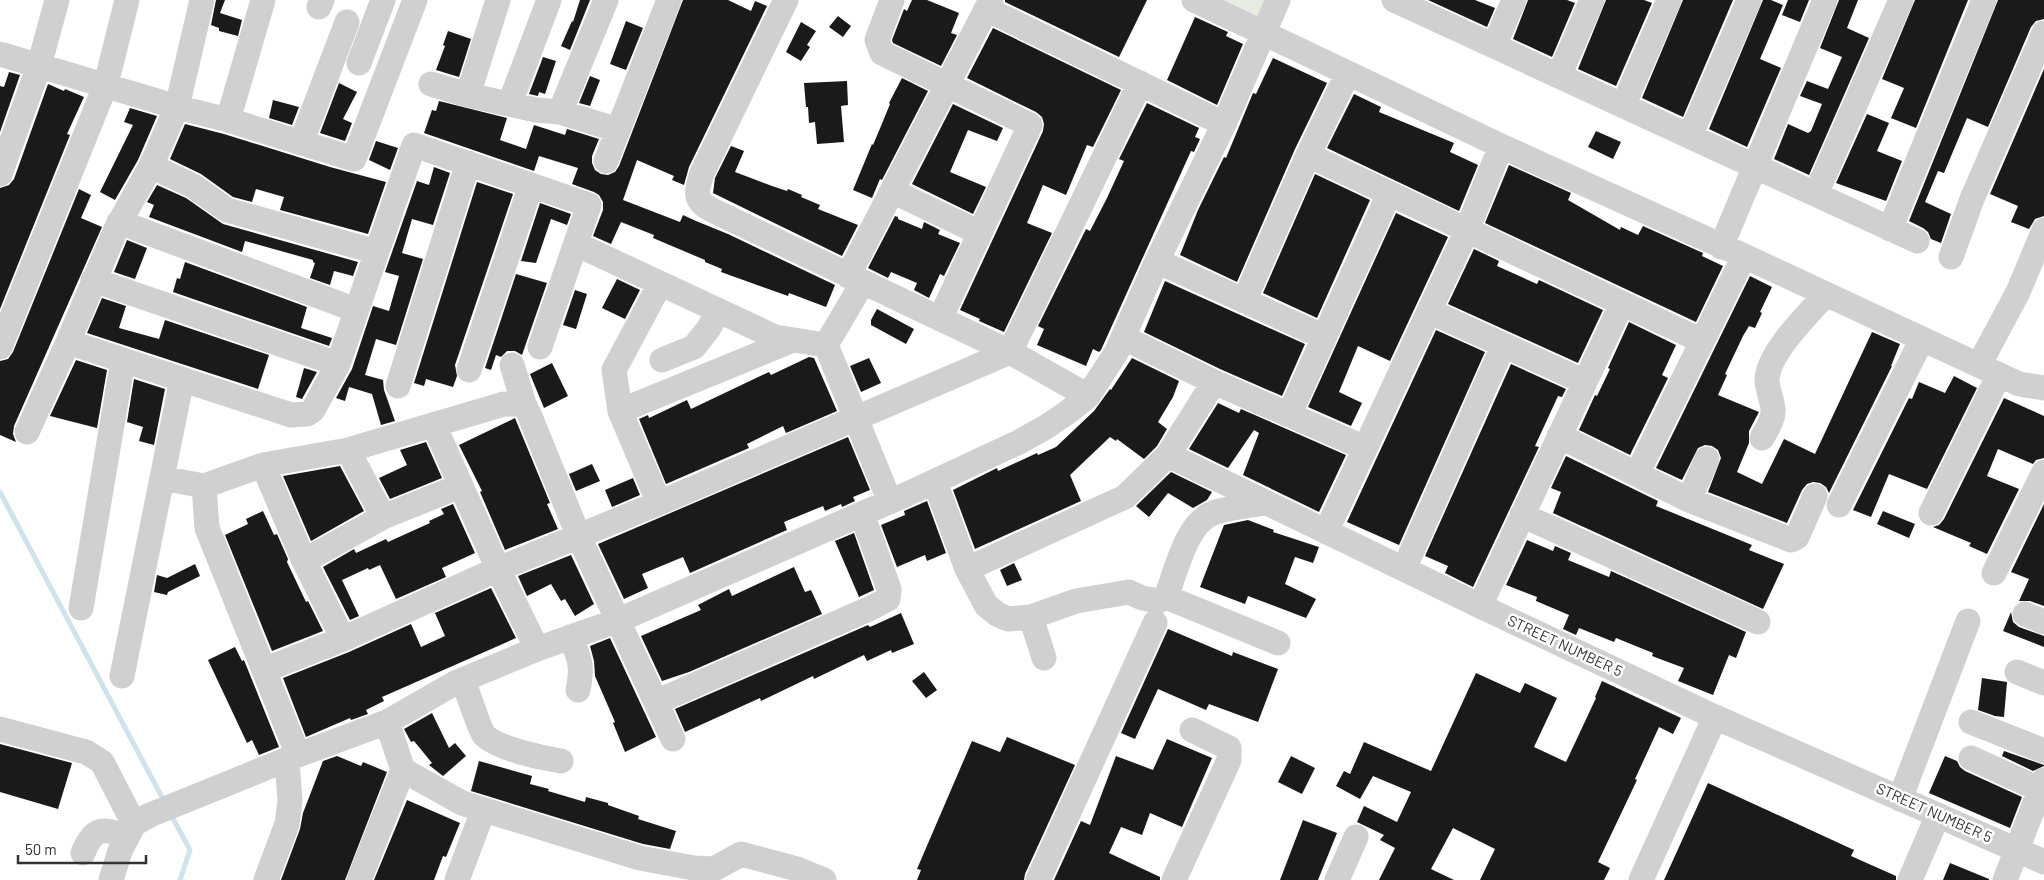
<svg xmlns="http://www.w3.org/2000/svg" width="2044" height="880" font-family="Barlow,sans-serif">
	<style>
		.green { fill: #e6ecdf }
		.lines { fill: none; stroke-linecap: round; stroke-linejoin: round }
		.stream { stroke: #cfe2ee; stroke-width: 5 }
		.building { fill: #1a1a1a }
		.minor { stroke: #d0d0d0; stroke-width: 25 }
		.labels { text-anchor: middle; stroke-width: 5; stroke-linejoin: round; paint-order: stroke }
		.street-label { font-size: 15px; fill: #333; stroke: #fff }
	</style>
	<rect width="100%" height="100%" fill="#fff"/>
	<path class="green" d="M1211,0H1273L1262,24Z"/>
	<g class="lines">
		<path class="stream" d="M0,492L164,801
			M170,813L190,850L180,880"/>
	</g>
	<path class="building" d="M216,0H225L220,13L242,20L238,36L219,31V28L211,25Z
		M580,0H590L570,50L561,46L572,21L573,22Z
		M683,0H728L751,11L755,1L767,6L689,167L684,185L672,180L674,176L637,160L623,200L680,222L683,215L696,221L728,234L835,285L826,307L789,293L788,296L721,272L722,269L705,262V260L653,238L654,235L621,222L611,244L593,236L603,210V202L599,195L594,192L572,184L578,168L539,156L534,171L424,133L432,110L436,111L439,101L507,118L500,140L526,149L534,125L565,135L567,129L599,139L592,156V163L595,170L601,174L608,175L615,172L619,166Z
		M912,0H927L959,13L951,33L957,35L941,66L893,43L892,40L904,9L907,11Z
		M1005,0H1147L1119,57L1005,2Z
		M1428,0H1475L1495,8L1487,27Z
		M1528,0H1567L1575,3L1552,57L1513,39Z
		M1606,0H1644L1652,3L1616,86L1578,69Z
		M1683,0H1733L1683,117L1642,98Z
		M1763,0H1771L1783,5L1760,59L1781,68L1747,147L1709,129Z
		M1788,0H1809L1800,22L1782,15Z
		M1839,0H1858L1847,28L1869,38L1809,175L1774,159L1788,124L1808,133L1811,131L1822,104L1800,96L1807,81L1828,89L1842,57L1820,48Z
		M1915,0H1968L1916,128L1891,118L1904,88L1882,79Z
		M1998,0H2044V19L2036,21L2031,27L1988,127L1967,118L1944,173L1938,171L1925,202L1951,214L1941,243L1931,239L1928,232L1923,228L1909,221Z
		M838,16L851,26L843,37L829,27Z
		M1195,17L1228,32L1226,36L1243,44L1217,105L1167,80Z
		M626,21L643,28L626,70L610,64Z
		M801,22L816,31L807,45L810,47L801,61L786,52Z
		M993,28L1121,90L1093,147L1087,145L1066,195L1043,185L1027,223L1052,233L1004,332L979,321L980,319L960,310L1043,131L1044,124L1042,117L1036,112L967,78Z
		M448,31L471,39L459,77L436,70L445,46L443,45Z
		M543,57L556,61L545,94L539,92L538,96L529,94Z
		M1273,58L1327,83L1295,149L1237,282L1180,255L1198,210L1224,157L1226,158L1253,93L1256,94Z
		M2044,69V216L2035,219L2029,229L2011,222L2018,206L1990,194Z
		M9,72L20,75L0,132V86L4,87Z
		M590,76L600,80L590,106L579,103Z
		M902,78L928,91L882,180L880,179L872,198L853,190L872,144L873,145L881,126L890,104L889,103Z
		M847,81L848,105L841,106L844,142L817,144L815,122L809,123L808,107H806L804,83Z
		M339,83L357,92L343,119L352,123L345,141L320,133Z
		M48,84L64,91L65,89L84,97L67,134L70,135L0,309V188L9,185L14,179Z
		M1354,94L1381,107L1379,112L1454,143L1450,152L1478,165L1459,211L1327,148Z
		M273,100L299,107L292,125L269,118Z
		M1147,103L1199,128L1195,137L1200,139L1194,152L1191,151L1101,350L1099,352L1093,349L1086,366L1037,345L1044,329L1038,326L1086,229L1090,231L1107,198L1124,161L1119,159Z
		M953,104L1003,128L997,141L968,130L950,172L986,187L973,214L912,184Z
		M130,108L157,116L138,160L115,200L100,192L133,125L124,122Z
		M1867,114L1889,123L1877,151L1902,161L1886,201L1836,183Z
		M185,124L224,134L330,167L386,182L368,234L280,210L284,197L256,189L252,202L233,197L201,174L170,159Z
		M1596,131L1621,142L1613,159L1588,147Z
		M376,141L398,148L390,170L369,160Z
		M731,146L744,151L735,172L772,186L787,191L788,189L802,195L801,197L820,205L818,209L858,225L842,256L713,193L715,178Z
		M1509,165L1571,193L1568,200L1620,230L1621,227L1638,235L1643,226L1703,253L1702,256L1723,266L1696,322L1485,223Z
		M434,167L450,173L433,225L412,219L402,253L423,259L396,345L376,339L365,375L383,380L384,390L395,421L381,425L372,394L349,387L345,401L336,398L352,369L373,306L389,311L399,276L385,272L417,181L429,185Z
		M1315,174L1370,200L1317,318L1263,293Z
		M477,182L513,194L455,365L457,376L453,387L426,379L424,386L414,383Z
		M157,185L186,198L223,224L358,262L353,276L334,271L330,285L310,278L315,263L313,262V260L245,241L242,252L149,217L154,205L147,202Z
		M79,189L91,195L81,218L102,227L14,426L13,434L16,442L0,435V361L8,359L13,352Z
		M540,203L571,214L567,225L551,219L536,263L521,261Z
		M1396,213L1448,237L1390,361L1358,346L1339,392L1362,403L1351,426L1308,407Z
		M895,216L898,217V219L922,229L924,222L940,230L938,234L960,243L944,276L940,274L929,298L914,290L917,283L891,272L888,278L868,268Z
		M127,240L147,248L135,279L114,272Z
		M1474,249L1499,261L1497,266L1537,284L1539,280L1603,310L1578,363L1448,304Z
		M185,262L307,307L301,328L332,338L329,346L173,292L177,278L180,279Z
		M516,274L547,283L522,355L515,351H507L501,357L496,355L491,370L485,368Z
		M1750,276L1772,287L1760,312L1762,313L1755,328L1749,326L1743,336L1725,374L1727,375L1718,395L1759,412L1749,431V443L1737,472L1762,484L1784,439L1815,454L1872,332L1900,344L1891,366H1892L1829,493L1826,487L1820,483L1813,482L1807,484L1802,490L1787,523L1708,492L1721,458L1718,450L1712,446L1705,445L1698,448L1682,480L1656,468Z
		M617,279L640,290L625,319L602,308Z
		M1165,281L1305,344L1282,396L1220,369L1144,332Z
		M575,290L587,294L576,329L563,325Z
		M102,298L126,306L119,328L159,339L165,320L269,355L258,389L87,333Z
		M877,309L914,329L906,344L871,325V320Z
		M1629,322L1676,345L1662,375L1668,378L1630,455L1579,430L1595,395L1597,396L1610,369L1608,368Z
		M1436,330L1485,352L1399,545L1347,522Z
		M809,357L814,358L837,411L786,433L783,426L747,444L749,448L666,484L639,419L648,415L649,418L687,400L691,409L769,372L771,375Z
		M869,358L881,383L861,392L850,366Z
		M1132,358L1179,381L1173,397L1158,422L1167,429L1157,446L1144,459L1117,439L1116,441L1110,437L1070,475L1081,501L975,549L953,490L997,468L998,471L1037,453L1038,455L1056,447L1094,411L1110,389L1111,390Z
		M76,360L107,370L97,428L50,416Z
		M552,363L568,396L544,408L530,374Z
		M1511,364L1566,389L1562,397L1558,396L1535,446L1539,447L1473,587L1445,573L1448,566L1425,556Z
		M304,368L317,372L302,399L296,397Z
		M1954,376L1977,388L1927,489L1889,474L1871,517L1853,510L1909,398L1912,399L1919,382L1945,393Z
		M134,379L165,389L154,445L139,441L143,427L127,422Z
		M2004,398L2044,416V458L2036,460L2033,464L1998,449L1987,476L2019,489L1987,554L1969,546L1971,543L1933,527L1939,525L1944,519Z
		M1218,403L1239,413L1241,409L1346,455L1319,512L1243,475L1259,433L1254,430L1228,468L1189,449Z
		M515,418L550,503L547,504L558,529L505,550L480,492L482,491L459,445Z
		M848,437L870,490L853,497L855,501L842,507L841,504L825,511L823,506L784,522L787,530L690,573L683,557L642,574L648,588L624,599L598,544Z
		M426,442L442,478L390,499L379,478L407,465L400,450Z
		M1566,456L1658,501L1656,506L1752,545L1749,550L1784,564L1763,609L1553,513L1561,492L1551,488Z
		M592,464L600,481L576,491L569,474Z
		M340,466L364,511L311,541L283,476Z
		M1171,472L1212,492L1207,500L1193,508L1168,493L1149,517L1136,506Z
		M633,478L640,495L612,507L605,490Z
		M927,501L946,553L927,561L925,555L897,567L881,525L905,515L904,511Z
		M453,504L475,553L442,568L446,577L396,599L380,565L369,570L368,568L342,580L359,616L350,620L323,567L354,549L356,553L386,539L388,542L430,523L429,521L444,514L441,509Z
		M2044,504V606L2030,601H2019L2029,579L2011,572Z
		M263,511L274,535L277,534L288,559L287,562L306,602L308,601L323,631L272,651L225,535L248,524L246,519Z
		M1883,511L1915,524L1909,538L1877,524Z
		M1248,520L1274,530L1273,532L1319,547L1313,563L1295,557L1285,584L1316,599L1306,618L1248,596L1245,604L1200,587L1224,525Z
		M854,533L874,590L859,597L835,541Z
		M1527,540L1553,551L1555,546L1571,553L1568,560L1609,577L1611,571L1746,632L1736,658L1729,655L1713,695L1678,681L1684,668L1652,656L1653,653L1616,638L1614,642L1579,628L1576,635L1563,629L1569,615L1536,601L1537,597L1506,585Z
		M571,555L594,604L575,616L565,599L561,601L551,584L527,596L518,576Z
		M1014,563L1022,580L1007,586L1000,570Z
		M195,564L200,576L168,592L167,595L154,592L157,575L167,578Z
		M794,567L805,592L811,590L822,614L689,672L662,681L641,636L701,610L698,605L729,589L732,596Z
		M491,588L516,638L382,697L384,701L366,710L368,714L351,720L350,718L306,737L283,678L349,652L411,624L421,647L445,636L435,613Z
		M2011,612L2013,622L2019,627L2044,636V647L2003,631Z
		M901,613L914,644L892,653L891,650L867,661L864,655L814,679L813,676L761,701L760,698L685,732L675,709L868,625L870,627Z
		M1168,629L1232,656L1233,652L1278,669L1258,722L1209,704L1206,710L1158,689L1135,739L1121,733Z
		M610,638L656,737L625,752L613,723L615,722L595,676L594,661L590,646Z
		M235,647L242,661L244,660L279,747L259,755L252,740L247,743L208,660Z
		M924,672L937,690L926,698L912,681Z
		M1476,673L1520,693L1525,683L1557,698L1534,747L1566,762L1596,698L1595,697L1602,681L1681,718L1673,734L1659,727L1635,779L1637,780L1598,862L1610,868L1604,880H1480L1495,849L1453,828L1431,869L1454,880H1379L1395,848L1380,840L1384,835L1357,822L1364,806L1397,822L1411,792L1373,776L1360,799L1336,786L1344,771L1350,774L1364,742L1431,771Z
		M1982,678L2007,682L2004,717L1995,716L1978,710Z
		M432,713L449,748L455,743L466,756L443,776L429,765L432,763L414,741L411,742L404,729Z
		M1007,737L1075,765L1025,874L1024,880H917L921,870L917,869L972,741L1000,752Z
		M1167,739L1212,758L1182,827L1150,813L1142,835L1121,827L1109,853L1160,877V880H1054L1081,821L1090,825L1116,756L1153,770Z
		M0,744L72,763L58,809L0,792Z
		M2004,751L2044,765V766L2033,771L2002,756Z
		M337,756L361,766L363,762L387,772L345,880H281L300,829L303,813L323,761Z
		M1291,756L1315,768L1302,794L1278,782Z
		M1945,756L1957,761L1960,767L1965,771L2022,797L2010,828L1929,793Z
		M479,761L532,776L530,784L549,789L548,791L585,802L586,797L608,803V805L639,816L638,819L676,831L670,849L643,844L471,791Z
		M1708,783L1854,850L1851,856L1896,876V880H1664Z
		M407,800L460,823L446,857L443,856L434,880H374Z
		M1303,820L1337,833L1318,880H1280Z
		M1950,863L1989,879V880H1943Z"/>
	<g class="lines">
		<path class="minor" d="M786,0L702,173C695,196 694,201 716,212L1010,352L1088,396
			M892,0L877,40L882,53L1030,125L940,319
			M1194,0L1501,146L1744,256L2019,384L2044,388
			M1394,0L1917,241
			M319,7L322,0
			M986,9L1224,124
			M1494,46L1514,0
			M0,54L177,107L228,120L354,159L415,0
			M359,63L383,0
			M1559,76L1592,0
			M431,84L468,95L536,110L560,112L618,130
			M468,95L498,0
			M510,103L549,0
			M1623,106L1669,0
			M560,112L606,0
			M228,120L263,0
			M1690,136L1749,0
			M301,143L347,22
			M1308,155L1702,341
			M606,161L669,0
			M151,166L193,186L227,210L377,252
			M0,174L39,66L57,0
			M892,191L980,233
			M1816,194L1901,0
			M119,222L356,310
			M1890,229L1984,0
			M576,244L775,337L826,345L890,502
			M1721,247L1825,0
			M1951,257L1972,199L2044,33
			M1157,261L1324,337
			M848,276L991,0
			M93,280L338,364
			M1244,301L1308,155L1347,75
			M1429,311L1585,382
			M1124,338L1214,382L1365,448
			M68,342L291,415L307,414L313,410L338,364L414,145L589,205L540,347
			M826,345L863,282
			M0,347L106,84L127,0
			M662,360L694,347L709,328L718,311
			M512,365L524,404
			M1979,365L2018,292L2044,230
			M469,370L531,185
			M398,386L468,163
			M620,411L793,340
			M1289,415L1389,194
			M434,425L498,569L537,649
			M27,432L68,342L117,227L151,166L177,107L202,0
			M1559,436L1689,500L1791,540L1797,537L1815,496
			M1762,438C1767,429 1774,419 1773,409C1772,399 1767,389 1767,379C1769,351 1808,315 1826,294
			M348,450L383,517
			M1168,455L1480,606L1715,717L2044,862
			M263,465L304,561L343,639
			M1637,474L1744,256
			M162,478L204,486
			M935,482L967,569L986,605L997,614L1008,619L1031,617L1076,601L1129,592L1142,598L1158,601L1166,597C1176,572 1186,523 1213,513C1229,507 1249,506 1266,503
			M1689,500L1707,459
			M659,503L620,411L614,370L660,284
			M1839,505L1922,339
			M1931,513L1999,375
			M1522,515L1758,622
			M1326,532L1467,230L1501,146
			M304,561L383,517L460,486
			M967,569L1125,497L1168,455L1214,382
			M1404,569L1503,346
			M1994,573L2044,472
			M1166,597L1278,643
			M1480,606L1622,303
			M81,608L123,360
			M2025,614L2044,622
			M1031,617L1044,658
			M570,637C580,658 583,667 578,690
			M264,670L343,639L498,569L659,503L1010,352L1140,83
			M2017,672L2044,683
			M122,676L182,379
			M463,680C467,690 479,728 484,735C498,749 542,758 561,761
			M656,702L871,608L888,599L889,589L862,514
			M387,722L403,770L462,803L640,858L694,868L714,869L741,854L797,869L824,880
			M1971,722L2044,751
			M0,729L86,752L102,762L134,824
			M298,755L207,528L204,486L263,465L348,450L504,404H524L529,414L579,537L673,739
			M1971,758L2041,790
			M1900,799L1968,621
			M83,853C93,828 103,826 127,838
			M111,880L120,851L134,824L150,815L298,755L387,722L455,683L537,649L619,620L905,495L1019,442L1046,427L1068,412L1088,396L1116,353L1157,261L1224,124L1278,0
			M266,880L287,824L290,801L287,760
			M359,880L403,770
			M457,880L483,811
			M1038,880L1155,623
			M1174,880L1229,760V748L1192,730
			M1337,880L1356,837
			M1641,880L1715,717
			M1910,880L1938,815
			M2005,880L2044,780"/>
	</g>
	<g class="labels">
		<g class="street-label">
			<text transform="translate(1565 646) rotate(25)" y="5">STREET NUMBER 5</text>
			<text transform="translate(1934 813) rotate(24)" y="5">STREET NUMBER 5</text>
		</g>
	</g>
	<path d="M18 855v8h128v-8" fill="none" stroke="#333333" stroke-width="2.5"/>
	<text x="25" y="855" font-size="15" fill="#333333" stroke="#ffffff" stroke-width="4" paint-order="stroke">50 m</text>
</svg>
